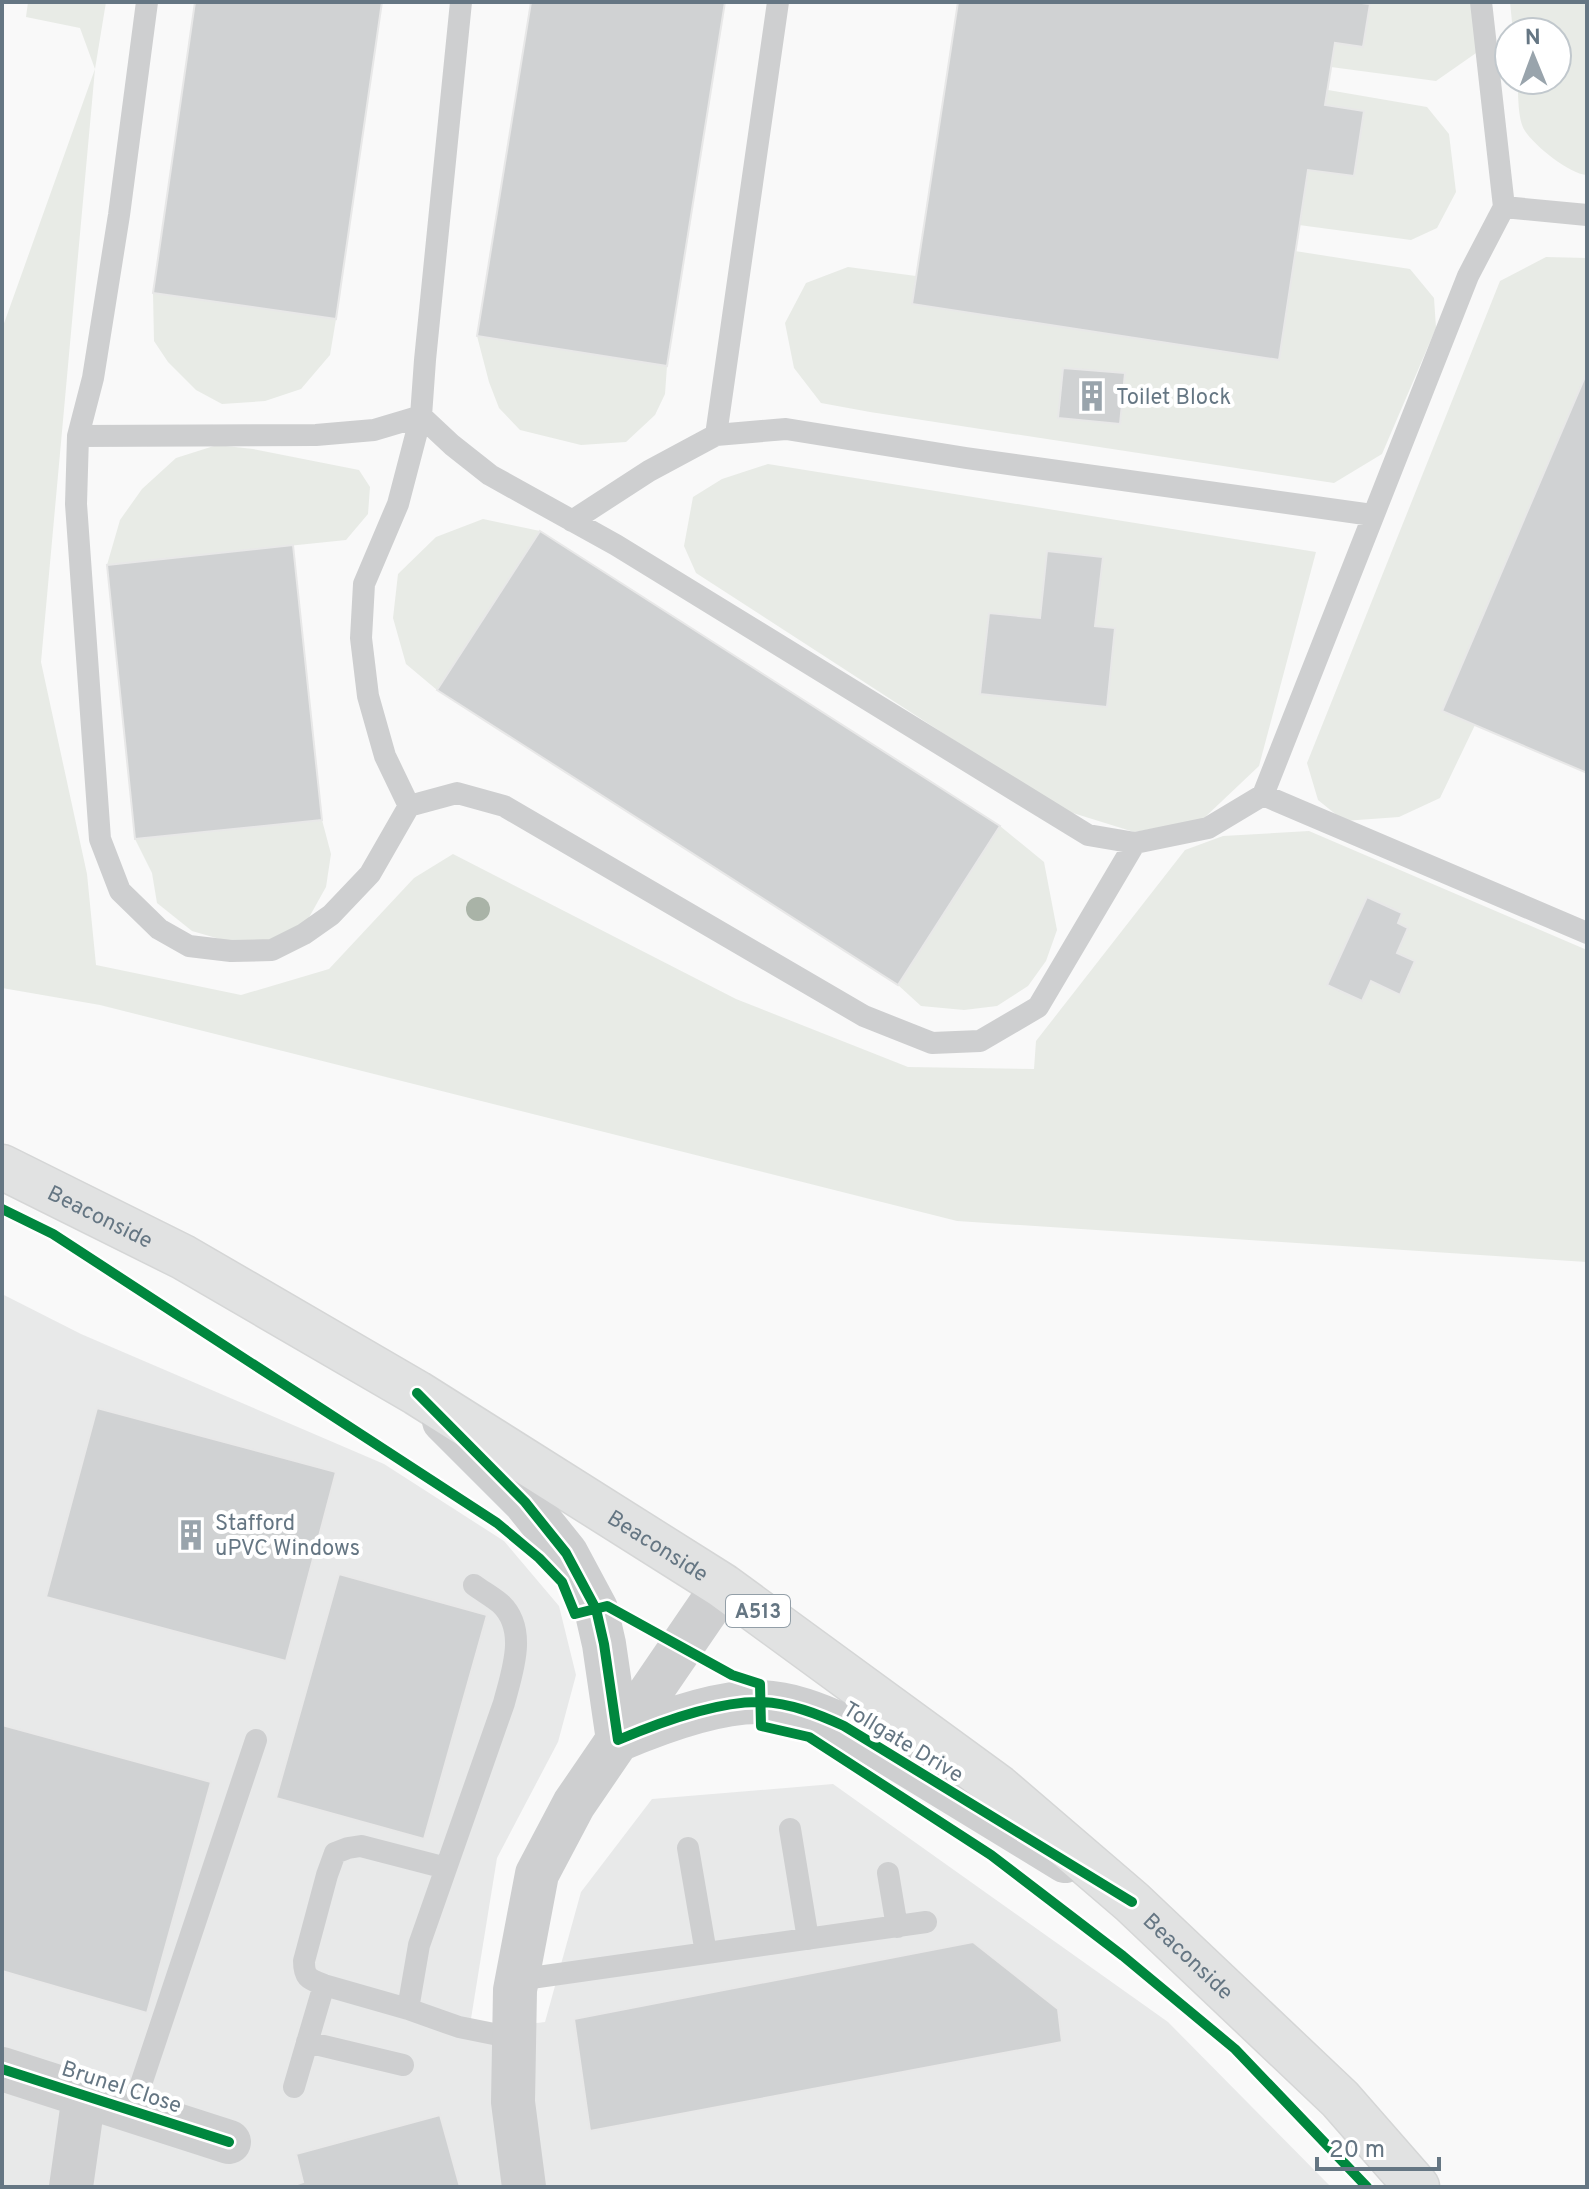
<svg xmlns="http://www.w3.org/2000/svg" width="1589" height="2189" font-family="Overpass,sans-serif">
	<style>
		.built { fill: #e8e9e9 }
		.green { fill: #e8ebe6 }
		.building { fill: #d0d2d3; stroke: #e8e8e8; stroke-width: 2 }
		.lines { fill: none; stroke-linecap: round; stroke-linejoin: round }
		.highway-casing { stroke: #d5d6d6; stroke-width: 47 }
		.lane { stroke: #cecfd0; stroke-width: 22 }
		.street { stroke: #cecfd0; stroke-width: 44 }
		.highway { stroke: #e1e2e2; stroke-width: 44 }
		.cycleway-casing { stroke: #fff; stroke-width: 15 }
		.cycleway { stroke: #00873e; stroke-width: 10 }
		.tree { fill: #a9b3a7 }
		.labels { text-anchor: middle; stroke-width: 8; stroke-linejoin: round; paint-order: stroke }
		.shield { fill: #fff; stroke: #939fa8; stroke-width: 2 }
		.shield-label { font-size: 20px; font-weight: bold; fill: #657683 }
		.poi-label { font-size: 22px; fill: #657683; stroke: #fff; text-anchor: start }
		.street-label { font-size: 22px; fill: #657683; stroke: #fff }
	</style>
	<rect width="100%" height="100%" fill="#f9f9f9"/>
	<path class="built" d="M2,1294L81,1334L384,1464L504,1541L559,1606L576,1675L558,1742L497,1858L469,2031L545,2022L581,1892L652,1799L833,1784L1168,2022L1331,2187H2Z"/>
	<path class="green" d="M28,2H106L95,69L41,662L87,874L96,965L241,995L329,969L414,878L453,854L736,999L908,1067L1034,1069L1036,1041L1185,850L1223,836L1309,831L1587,950V1262L957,1221L100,1005L2,988V329L95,69L80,28L26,17Z
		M1353,2H1473L1479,51L1436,81L1331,67L1335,43L1363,47L1370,5Z
		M1510,2H1587V175C1569,174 1535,146 1525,131C1517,118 1519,95 1517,80H1557V32H1513Z
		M1328,90L1427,107L1449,134L1456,192L1437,228L1411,240L1299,225L1308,170L1354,176L1325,105Z
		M1295,251L1410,269L1434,298L1436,328L1382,454L1334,483L870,412L821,403L794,368L785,323L806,283L848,267L916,276L912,304Z
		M1546,257L1587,258V372L1443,711L1475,725L1440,798L1399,817L1344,821L1318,800L1307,763L1500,281Z
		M153,293L336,319L330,355L301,389L265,401L222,404L196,390L168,362L154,341Z
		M477,336L667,366L665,394L655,415L626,442L581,445L520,430L499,408L489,382Z
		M217,445L253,449L359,470L370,487L368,514L346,540L107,565L120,520L142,489L176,458Z
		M768,464L1316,552L1259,766L1202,820L1134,832L1060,809L696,573L684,546L693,497L722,479Z
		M483,519L540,531L437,690L406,664L393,618L398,574L436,537Z
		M322,820L331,854L326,887L307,921L274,940L234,943L192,931L157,903L152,873L135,839Z
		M1000,826L1044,862L1057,930L1046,961L1028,986L997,1006L964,1010L921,1006L898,985Z"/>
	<path class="building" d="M195,2H382L336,319L153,293Z
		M531,2H725L667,366L477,336Z
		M958,2H1353L1370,4L1363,47L1335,43L1325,105L1364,111L1354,176L1308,170L1279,360L912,304Z
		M1063,368L1125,373L1120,424L1058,418Z
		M1587,372V773L1442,711Z
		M540,531L1000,826L898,985L437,690Z
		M293,545L322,820L135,839L107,565Z
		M1047,551L1103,557L1095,626L1115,628L1107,707L980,694L989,613L1040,618Z
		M1367,897L1402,913L1398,923L1408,928L1397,953L1415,961L1400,995L1371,981L1362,1001L1327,985Z
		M97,1408L336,1472L286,1661L46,1597Z
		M339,1574L487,1615L424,1839L276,1798Z
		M2,1725L211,1782L147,2013L2,1971Z
		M973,1942L1058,2009L1062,2042L590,2131L574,2019Z
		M440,2115L460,2187H289L303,2182L296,2154Z"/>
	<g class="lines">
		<defs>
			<g id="highway">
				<path id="s1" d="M2,1167L183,1257L417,1393L723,1586L998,1787L1132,1902L1340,2099L1417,2187"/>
			</g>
		</defs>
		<use href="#highway" class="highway-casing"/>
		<path class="lane" d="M147,2L119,215L93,378L78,436L76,504L100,839L120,891L159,929L189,946L231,951L272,950L304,934L331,915L370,874L409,806L457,793L504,806L864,1016L932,1043L980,1041L1038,1007L1135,843
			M461,2L425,360L421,416L452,445L490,475L616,545L1088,835L1135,843L1208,828L1263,795L1468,276L1504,207L1481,2
			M1504,207L1587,215
			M716,435L778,2
			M78,436L316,435L374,430L421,416
			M572,521L649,471L716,435L786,429L966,458L1372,515
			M1263,795L1587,933
			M409,806L385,756L368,696L361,638L364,584L398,504L421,416
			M474,1585C482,1591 493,1597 501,1604C528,1630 512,1672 504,1703L419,1945L408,2009L459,2027L514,2038
			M790,1829L808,1939
			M688,1848L706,1953
			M888,1873L897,1927
			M517,1980L926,1922
			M408,2009L324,1985C309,1979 304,1978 304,1961L327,1875L335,1853L348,1848L361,1846L446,1868
			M307,2042L403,2065
			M294,2087L324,1985
			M132,2111L256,1740"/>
		<path class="street" d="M444,1421L525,1502L566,1553L596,1609L604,1644L618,1740C658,1723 717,1701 761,1702C790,1703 818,1714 844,1726L1065,1861
			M2,2069L229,2142
			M71,2187L84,2095
			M524,2187L513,2102L515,1990L537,1874L574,1804L723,1586"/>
		<use href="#highway" class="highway"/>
		<defs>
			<path id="cycleway" d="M2,1209L53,1234L497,1523L539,1558L562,1582L575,1614L607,1606L732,1675L760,1684L761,1726L809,1737L991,1855L1123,1956L1235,2049L1367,2187
				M417,1393L525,1502L566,1553L596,1609L604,1644L618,1740C658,1723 717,1701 761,1702C790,1703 818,1714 844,1726L1132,1902
				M2,2069L229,2142"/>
		</defs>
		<use href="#cycleway" class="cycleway-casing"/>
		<use href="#cycleway" class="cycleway"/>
	</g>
	<circle class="tree" cx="478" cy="909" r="12"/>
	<defs>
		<symbol id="building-bare" viewBox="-9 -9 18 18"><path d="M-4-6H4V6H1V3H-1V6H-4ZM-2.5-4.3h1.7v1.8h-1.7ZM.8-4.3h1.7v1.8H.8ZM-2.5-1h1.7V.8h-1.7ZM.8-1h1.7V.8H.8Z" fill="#99a4ac" stroke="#fff" stroke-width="2.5" paint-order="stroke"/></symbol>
	</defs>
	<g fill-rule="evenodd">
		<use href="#building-bare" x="1070" y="374" width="44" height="44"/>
		<use href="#building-bare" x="169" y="1513" width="44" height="44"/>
	</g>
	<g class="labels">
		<rect class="shield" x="726" y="1595" width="64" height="32" rx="6"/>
		<g class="shield-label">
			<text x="758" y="1618">A513</text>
		</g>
		<g class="poi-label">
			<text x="1116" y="404">Toilet Block</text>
			<text x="215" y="1530">Stafford<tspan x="215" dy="25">uPVC Windows</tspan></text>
		</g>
		<g class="street-label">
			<text dy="8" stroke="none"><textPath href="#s1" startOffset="110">Beaconside</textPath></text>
			<text dy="8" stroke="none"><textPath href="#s1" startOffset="758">Beaconside</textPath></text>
			<text transform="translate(904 1741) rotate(31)" y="8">Tollgate Drive</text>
			<text dy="8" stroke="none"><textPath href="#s1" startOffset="1430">Beaconside</textPath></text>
			<text transform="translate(122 2086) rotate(18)" y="8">Brunel Close</text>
		</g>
	</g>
	<rect width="1589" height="2189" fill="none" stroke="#657683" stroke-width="8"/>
	<g transform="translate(1533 56) rotate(359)"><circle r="38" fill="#ffffff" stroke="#c1c8cd" stroke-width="2"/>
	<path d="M0-6L14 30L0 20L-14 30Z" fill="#99a4ac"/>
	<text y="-12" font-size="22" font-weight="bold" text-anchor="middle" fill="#657683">N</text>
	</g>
	<path d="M1317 2157v12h122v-12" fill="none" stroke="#657683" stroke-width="4"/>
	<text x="1329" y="2157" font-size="24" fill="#657683" stroke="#ffffff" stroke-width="6" paint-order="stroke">20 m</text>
</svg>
